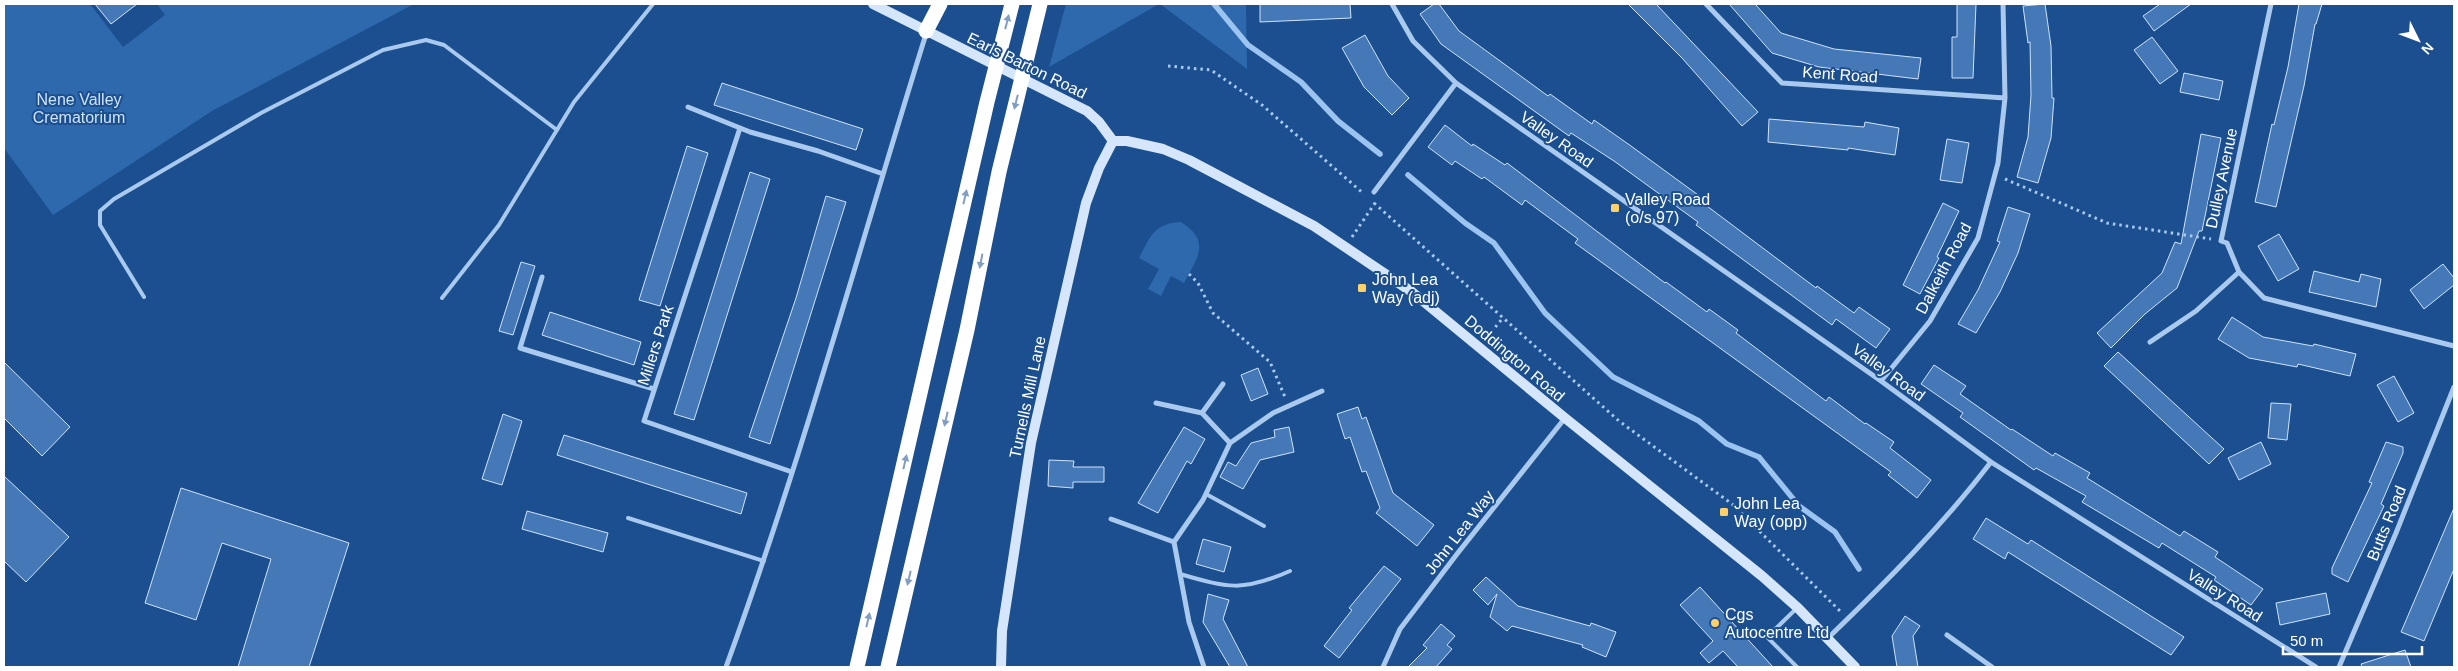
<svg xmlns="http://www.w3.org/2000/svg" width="2458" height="671" font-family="Helvetica,sans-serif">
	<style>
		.green { fill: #2e69ad }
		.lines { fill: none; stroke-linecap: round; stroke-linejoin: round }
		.stream { stroke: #9cc4f0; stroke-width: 5.5 }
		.building { fill: #4478b7; stroke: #cfe3fa }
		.path { stroke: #a9c9ee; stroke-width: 3; stroke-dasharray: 2.5 4; stroke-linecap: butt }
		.lane { stroke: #a9c9ee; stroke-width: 4 }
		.street { stroke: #a9c9ee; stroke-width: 5 }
		.secondary { stroke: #d6e6fa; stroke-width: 10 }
		.highway { stroke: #fff; stroke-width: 15 }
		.oneway { fill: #829ec1 }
		.poi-dot { fill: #ffd166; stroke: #1b4f8f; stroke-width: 2 }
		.labels { text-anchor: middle; stroke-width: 4; stroke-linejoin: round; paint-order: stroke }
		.street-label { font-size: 16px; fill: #fff; stroke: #1b4f8f }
		.park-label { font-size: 16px; fill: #cfe3fa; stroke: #1b4f8f }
		.poi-label { font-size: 16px; fill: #fff; stroke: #1b4f8f; text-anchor: start }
	</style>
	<rect width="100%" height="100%" fill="#1b4f8f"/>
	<path class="green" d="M4,4H90L123,47L165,15L157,4H414L212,111L53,215L4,148Z
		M1066,4H1159L1049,67Z
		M1160,4H1246L1247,69Z
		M1181,222C1211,241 1198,257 1184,283L1171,276L1161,296L1148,289L1159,269L1139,258C1150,237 1154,223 1181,222Z"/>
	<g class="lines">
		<path class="stream" d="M1214,4L1248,45L1301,82L1338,121L1380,154
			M1408,175L1465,223L1494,243L1545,313L1613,377L1699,421L1727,444L1759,457L1799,506L1835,532L1859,569"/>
	</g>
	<path class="building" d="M95,4H137L111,24Z
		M1260,4H1350L1351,18L1260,22Z
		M1434,4H1439L1459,31L1548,96L1550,94L1592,124L1594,120L1631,146L1705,200L1703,203L1816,288L1817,286L1854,313L1859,307L1890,329L1876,348L1836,319L1832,325L1696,225L1698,222L1614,161L1571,133L1569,136L1441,44L1420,14Z
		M1628,4H1656L1758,112L1742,126L1682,58Z
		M1729,4H1755L1781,33L1834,49L1921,58L1918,79L1819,67L1772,53Z
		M1957,4H1976L1973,78H1952V37H1957Z
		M2045,4L2051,46L2052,98H2054L2051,138L2038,183L2017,177L2028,137L2031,95L2030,42L2028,43L2023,6Z
		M2160,4H2191L2154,31L2143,16Z
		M2299,4H2322L2316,24H2315L2304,86L2276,207L2255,202L2272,124L2274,125L2288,67Z
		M1365,35L1388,76L1409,98L1392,115L1364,87L1342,48Z
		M2152,37L2178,71L2160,84L2134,50Z
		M2184,73L2223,81L2219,100L2180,92Z
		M722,83L863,129L856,150L714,105Z
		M1769,119L1864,127L1865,122L1899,128L1895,155L1848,148V150L1768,142Z
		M1445,125L1472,146L1473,144L1505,165L1507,163L1665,283L1666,282L1707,312L1709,309L1738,330L1736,333L1826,401L1829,397L1865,424L1866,423L1894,442L1890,448L1931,480L1917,498L1888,475L1891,472L1575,243L1578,239L1525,200L1522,205L1484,177L1482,179L1455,161L1452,165L1428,147Z
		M2201,134L2221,138L2202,231H2199L2177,288L2145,314L2111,348L2097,333L2162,273L2175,242L2181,244Z
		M1947,139L1969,143L1962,183L1940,180Z
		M687,146L708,153L660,306L639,300Z
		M750,172L770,179L694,420L674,414Z
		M826,196L846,202L770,444L749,437L796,298Z
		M1943,203L1959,211L1937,257L1939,258L1920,294L1903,285Z
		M2008,207L2030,214L2018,253L2000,292L1976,333L1958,324L1978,290L2000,242L1997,241Z
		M2279,234L2299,269L2278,281L2258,246Z
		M521,262L535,266L513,335L499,331Z
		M2443,264L2454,278V285L2424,309L2410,290Z
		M2314,271L2359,282L2361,274L2381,279L2376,307L2309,292Z
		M550,312L641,342L634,365L542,335Z
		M2232,317L2263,337L2313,346L2314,344L2356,354L2350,376L2298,364L2297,367L2249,358L2218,339Z
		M2118,352L2224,449L2209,464L2104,366Z
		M4,362L70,427L42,456L4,418Z
		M1934,365L1966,386L1960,394L2011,430L2012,429L2053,456L2055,453L2090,473L2087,478L2180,536L2184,531L2218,552L2215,557L2263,589L2251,605L2214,580L2216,577L2162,543L2159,548L2082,502L2086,496L2036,468L2034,470L1960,417L1963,413L1921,384Z
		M1258,368L1268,394L1251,401L1241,375Z
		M2394,376L2414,413L2398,422L2377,385Z
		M2271,403L2291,404L2287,440L2268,438Z
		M1358,407L1362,419L1366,417L1393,493L1434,525L1417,546L1376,513L1380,508L1366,471L1362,472L1350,437L1345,439L1337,414Z
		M503,414L522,421L502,485L482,479Z
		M1184,427L1205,439L1191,464L1187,461L1158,513L1138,503Z
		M1289,427L1294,452L1260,460L1243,489L1220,477L1228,462L1236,466L1251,443L1275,437L1274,430Z
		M564,435L747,493L741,514L557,455Z
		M2261,442L2271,464L2239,480L2228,458Z
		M2386,442L2403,447V453L2381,504L2384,506L2348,582L2332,574V568L2372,483L2369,482Z
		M1049,460L1074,461L1073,467H1104V482H1073V488L1048,486Z
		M4,476L69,537L26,582L4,561Z
		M181,488L349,543L309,667H238L271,559L222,543L196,620L145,603Z
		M2454,508V569L2424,641L2401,632Z
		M527,511L608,533L603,552L522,529Z
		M1986,518L2028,544L2031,540L2184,637L2171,655L2008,552L2005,559L1973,539Z
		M1203,539L1231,547L1224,572L1196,564Z
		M1384,566L1401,579L1339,658L1324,646L1352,610L1349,608Z
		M1486,577L1518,606L1590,626L1591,623L1616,632L1606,657L1582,647L1583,645L1512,626L1507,631L1490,617L1497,594L1488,605L1473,590Z
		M1700,587L1773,667H1738L1723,651L1709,663L1700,653L1713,641L1680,605Z
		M2326,593L2330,614L2280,625L2276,603Z
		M1208,594L1229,600L1223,619L1248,667H1230L1203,622Z
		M1905,616L1920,626L1913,636L1918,667H1897L1892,636Z
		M1441,624L1455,636L1447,645L1452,649L1436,667H1408L1427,648L1423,645Z
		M2405,650L2411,667H2362L2361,664Z"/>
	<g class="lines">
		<path class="path" d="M1168,66L1211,70L1262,105L1364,194
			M2005,179L2107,223L2211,239
			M1374,203L1619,421L1732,504L1841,612
			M1352,237L1375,203
			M1189,274L1198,283L1213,313L1270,362L1285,397
			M1487,337L1502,319"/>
		<path class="lane" d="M144,297L100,225V211L114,199L261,113L383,50L426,40L444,45L557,130
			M442,298L499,225L574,102L653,4
			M1206,494L1264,526
			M628,518L764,561
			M1180,574C1228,588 1243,592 1290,571
			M1796,609L1767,637L1797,667"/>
		<path class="street" d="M1392,4L1413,41L1456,83L1881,381L1991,462L2316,667
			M1706,4L1782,83L2005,98
			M2271,4L2221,241L2227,243L2239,272L2264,298L2454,346
			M688,107L750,132L818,151L883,174
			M740,128L644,421L792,472
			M1374,192L1456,83
			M542,277L520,348L654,389
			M2150,342L2196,311L2239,272
			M1881,381L1930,321L1978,238L1998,163L2005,98L2003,4
			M1156,403L1202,413L1230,443
			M1202,413L1223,384
			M1111,519L1174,542
			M1947,635L1992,667
			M1828,638C1886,582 1942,526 1991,462
			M726,667C802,459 860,245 926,34
			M1204,667L1189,622L1174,542L1203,500L1230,443L1273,413L1322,391
			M1383,667L1400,629L1457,554L1565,418
			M2339,667L2396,533L2454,387"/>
		<path class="secondary" d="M873,4L1087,111L1099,122L1113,141
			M1113,141H1127L1163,149L1189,160L1314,226L1412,292L1565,418L1762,576L1798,608L1855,667
			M1001,667L1002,631L1031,443L1086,203L1099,168L1113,141"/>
		<path class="highway" d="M926,31L940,4
			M857,667L987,102L1012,4
			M888,667L967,330L999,172L1040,4"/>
	</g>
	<defs><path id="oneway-solid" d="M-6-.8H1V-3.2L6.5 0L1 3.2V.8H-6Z" transform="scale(1.25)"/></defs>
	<g class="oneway">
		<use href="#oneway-solid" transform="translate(1007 22) rotate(-76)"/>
		<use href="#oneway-solid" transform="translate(1016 102) rotate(104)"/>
		<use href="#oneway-solid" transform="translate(965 197) rotate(-77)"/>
		<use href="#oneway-solid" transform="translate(981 261) rotate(101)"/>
		<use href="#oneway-solid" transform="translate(946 419) rotate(103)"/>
		<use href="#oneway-solid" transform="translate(905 462) rotate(-77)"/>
		<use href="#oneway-solid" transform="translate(909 578) rotate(103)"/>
		<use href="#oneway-solid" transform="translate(868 620) rotate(-77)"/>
	</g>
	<g class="poi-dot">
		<rect x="1610" y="203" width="10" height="10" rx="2.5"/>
		<rect x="1357" y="283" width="10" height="10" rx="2.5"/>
		<rect x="1719" y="507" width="10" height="10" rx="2.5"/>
		<circle cx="1715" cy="623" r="5"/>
	</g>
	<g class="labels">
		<g class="street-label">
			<text transform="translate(1027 65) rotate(26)" y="6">Earls Barton Road</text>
			<text transform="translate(1840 74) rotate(4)" y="6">Kent Road</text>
			<text transform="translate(1557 139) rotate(35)" y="6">Valley Road</text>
			<text transform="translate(2221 178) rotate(-78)" y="6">Dulley Avenue</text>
			<text transform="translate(1943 268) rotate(-62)" y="6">Dalkeith Road</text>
			<text transform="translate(655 345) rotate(-72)" y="6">Millers Park</text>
			<text transform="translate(1515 358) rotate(40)" y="6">Doddington Road</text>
			<text transform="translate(1889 372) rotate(36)" y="6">Valley Road</text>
			<text transform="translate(1027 397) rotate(-78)" y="6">Turnells Mill Lane</text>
			<text transform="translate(2386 523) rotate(-68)" y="6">Butts Road</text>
			<text transform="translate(1459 532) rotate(-52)" y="6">John Lea Way</text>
			<text transform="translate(2225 595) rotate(32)" y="6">Valley Road</text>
		</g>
		<g class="park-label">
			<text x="79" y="105">Nene Valley<tspan x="79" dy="18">Crematorium</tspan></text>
		</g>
		<g class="poi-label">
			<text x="1625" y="205">Valley Road<tspan x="1625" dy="18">(o/s 97)</tspan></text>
			<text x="1372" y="285">John Lea<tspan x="1372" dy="18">Way (adj)</tspan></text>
			<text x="1734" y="509">John Lea<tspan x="1734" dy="18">Way (opp)</tspan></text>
			<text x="1725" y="620">Cgs<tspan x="1725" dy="18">Autocentre Ltd</tspan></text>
		</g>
	</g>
	<rect width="2458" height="671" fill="none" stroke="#ffffff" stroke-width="10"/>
	<g transform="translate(2418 40) rotate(132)" stroke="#1b4f8f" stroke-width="4" paint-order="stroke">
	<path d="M0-4L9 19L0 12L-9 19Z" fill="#ffffff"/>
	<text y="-8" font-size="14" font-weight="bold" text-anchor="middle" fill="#ffffff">N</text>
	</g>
	<path d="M2283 646v8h139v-8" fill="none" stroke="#ffffff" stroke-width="2.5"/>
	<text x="2290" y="646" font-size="15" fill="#ffffff" stroke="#1b4f8f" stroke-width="4" paint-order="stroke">50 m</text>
</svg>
